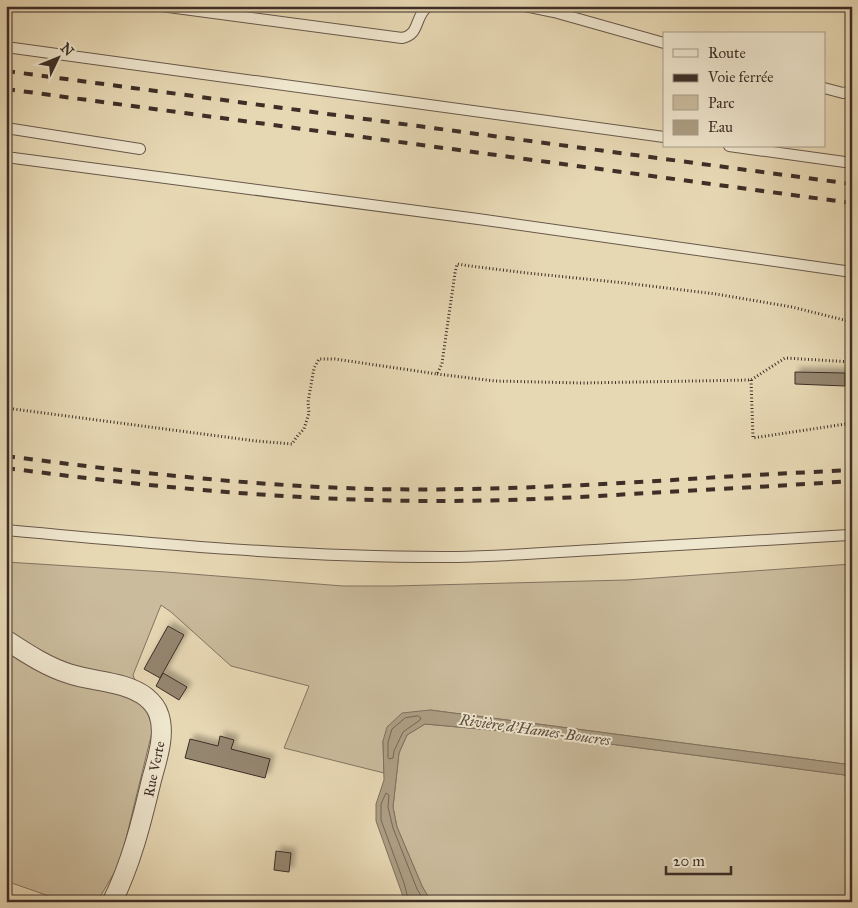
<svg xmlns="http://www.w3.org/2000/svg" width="858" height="908" font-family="'IM FELL Great Primer',serif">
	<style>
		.green { fill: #cabb9c; stroke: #847462 }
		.water { fill: #ad9e84; stroke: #80715f }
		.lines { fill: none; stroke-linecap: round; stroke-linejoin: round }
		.shore { stroke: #756656; stroke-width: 1 }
		.building { fill: #958670; stroke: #3d2e27; filter: url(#shadow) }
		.service-casing { stroke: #68584a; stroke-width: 12 }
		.minor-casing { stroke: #68584a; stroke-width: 21 }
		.path { stroke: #3d2e27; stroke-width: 3; stroke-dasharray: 1 2.5; stroke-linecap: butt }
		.service { stroke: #efe6ce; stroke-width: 10 }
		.minor { stroke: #efe6ce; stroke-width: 19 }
		.rail { stroke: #3d2e27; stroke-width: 4; stroke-dasharray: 9 9; stroke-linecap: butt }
		.labels { text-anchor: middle; stroke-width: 4; stroke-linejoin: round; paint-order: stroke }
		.street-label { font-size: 14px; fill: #3d2e27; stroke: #efe6ce }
		.water-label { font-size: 15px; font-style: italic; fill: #594a3e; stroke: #efe6ce }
	</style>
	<defs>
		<filter id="shadow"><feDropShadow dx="4.5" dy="-4.5" stdDeviation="2.5" flood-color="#0004"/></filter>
	</defs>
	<rect width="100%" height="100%" fill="#e7d8b4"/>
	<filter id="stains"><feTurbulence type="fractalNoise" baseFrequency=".004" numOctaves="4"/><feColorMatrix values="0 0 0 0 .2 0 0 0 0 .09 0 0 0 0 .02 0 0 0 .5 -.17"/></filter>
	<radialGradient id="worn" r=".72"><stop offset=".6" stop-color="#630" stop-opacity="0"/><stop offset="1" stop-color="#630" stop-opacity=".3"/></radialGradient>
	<path class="green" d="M6,562L166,572L343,586H393L627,580L852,564V765L430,710L383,741L384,773L284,748L309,686L231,666L171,612L161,605L133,675L153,728L120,863L97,902H66L6,881Z
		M425,724L535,734L852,776V902H430L429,898L422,886L397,827L393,807L399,753L407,735Z"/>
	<path class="water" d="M430,710L852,765V776L535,734L425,724L407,735L399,753L393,807L397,827L422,886L429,898L430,902H405L376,821V804L384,780L383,741L387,727L402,713Z"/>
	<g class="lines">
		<path class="shore" d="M418,716L421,718L420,720L403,732L394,751L393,758L389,759L388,757V742L392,729L405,718Z
			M409,902L404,883L381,820V804L385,795L386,793L389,795L388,807L393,828L417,889L425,902"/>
	</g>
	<path class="building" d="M795,372L845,373V386L795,384Z
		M168,626L184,635L160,678L144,669Z
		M163,673L187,687L179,700L156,686Z
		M220,736L234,740L231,749L270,759L265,778L185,758L190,739L218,746Z
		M276,851L291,853L289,872L274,870Z"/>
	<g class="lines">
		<defs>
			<path id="service" d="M161,6L402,38C417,35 415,24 422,13C424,10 426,8 428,6
				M525,6L554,12L664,43
				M6,47L664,137
				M824,88L843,93L852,91
				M6,128L140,149
				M729,146L852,163
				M6,157L478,219L852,272
				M6,530C156,544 306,558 456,557C507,556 559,552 610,549C690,544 771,539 852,535"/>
			<path id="minor" d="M6,640C26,653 47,667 70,674C94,682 125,681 146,697C152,702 157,708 159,715C166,736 156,762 151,782C141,824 131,864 112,902"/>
		</defs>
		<use href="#service" class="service-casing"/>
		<use href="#minor" class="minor-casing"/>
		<path class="path" d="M437,374L495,381L582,383L751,380L785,358L852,362
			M751,380L753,438L852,423
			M6,408L256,441L292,444L298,435L304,429L309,413L308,402L314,368L319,359H335L437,374L442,364L443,356L455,273L457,264L470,266L527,273L625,283L716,294L792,307L852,322"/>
		<use href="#service" class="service"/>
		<use href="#minor" class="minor"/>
		<path class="rail" d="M6,71L852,184
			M6,89L852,203
			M6,456C129,472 252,486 375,489C474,491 574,486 673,480C733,476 792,473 852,470
			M6,468C150,487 294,501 439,501C503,501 567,498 631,494C704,490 778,486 852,481"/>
	</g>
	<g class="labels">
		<g class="street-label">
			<text transform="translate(154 769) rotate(-78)" y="5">Rue Verte</text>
		</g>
		<g class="water-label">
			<text transform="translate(535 730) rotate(8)" y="5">Rivière d'Hames-Boucres</text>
		</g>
	</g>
	<rect width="858" height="908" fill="none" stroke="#e7d8b4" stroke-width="25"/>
	<rect x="8" y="8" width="843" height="893" fill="none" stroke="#3d2e27" stroke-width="2.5"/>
	<rect x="12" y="12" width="833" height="883" fill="none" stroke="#3d2e27"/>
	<rect x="663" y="32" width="162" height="115" fill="#efe6ce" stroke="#a89c8b"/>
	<rect x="673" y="49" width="25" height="8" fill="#efe6ce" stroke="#a89c8b"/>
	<text x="708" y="58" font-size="15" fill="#3d2e27">Route</text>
	<rect x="673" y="74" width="25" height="8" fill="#3d2e27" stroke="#a89c8b"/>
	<text x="708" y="82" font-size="15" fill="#3d2e27">Voie ferrée</text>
	<rect x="673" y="95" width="25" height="15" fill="#cabb9c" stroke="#a89c8b"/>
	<text x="708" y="108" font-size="15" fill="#3d2e27">Parc</text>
	<rect x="673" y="120" width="25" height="15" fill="#ad9e84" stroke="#a89c8b"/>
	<text x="708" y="132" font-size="15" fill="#3d2e27">Eau</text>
	<g transform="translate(58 58) rotate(47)" stroke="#efe6ce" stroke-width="4" paint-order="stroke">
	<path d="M0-4L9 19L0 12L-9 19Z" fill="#3d2e27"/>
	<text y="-8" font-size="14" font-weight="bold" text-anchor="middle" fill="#3d2e27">N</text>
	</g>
	<path d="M666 866v8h65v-8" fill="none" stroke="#3d2e27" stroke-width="2.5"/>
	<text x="673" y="866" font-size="15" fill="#3d2e27" stroke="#efe6ce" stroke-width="4" paint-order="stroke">20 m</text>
	<rect width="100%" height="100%" filter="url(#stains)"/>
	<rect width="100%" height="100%" fill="url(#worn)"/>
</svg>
